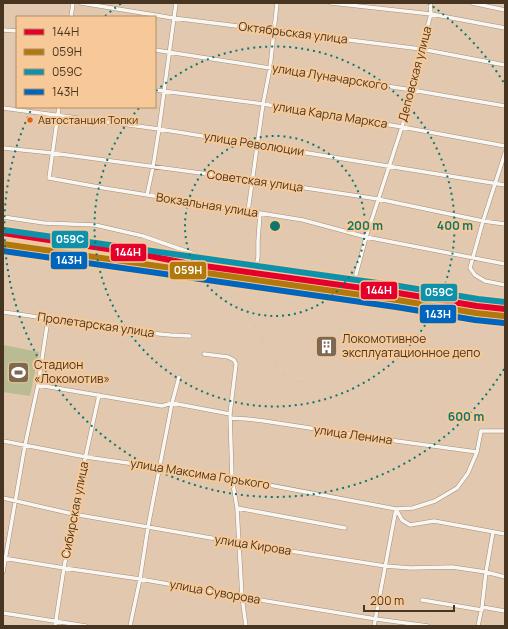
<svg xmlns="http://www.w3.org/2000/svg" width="508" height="629" font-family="Manrope,sans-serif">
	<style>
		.green { fill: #b9bb92 }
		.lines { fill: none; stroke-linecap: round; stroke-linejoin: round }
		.minor-casing { stroke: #a28f7b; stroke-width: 4.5 }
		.minor { stroke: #faf7f3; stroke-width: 3.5 }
		.rail { stroke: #cec7bf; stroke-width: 1; stroke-dasharray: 7 7; stroke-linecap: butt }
		.rail-1-casing { stroke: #f7c998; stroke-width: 9 }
		.rail-2-casing { stroke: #f7c998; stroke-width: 9 }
		.rail-3-casing { stroke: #f7c998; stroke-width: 9 }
		.rail-4-casing { stroke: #f7c998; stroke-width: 9 }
		.rail-1 { stroke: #e4002b; stroke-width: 6 }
		.rail-2 { stroke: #b1790d; stroke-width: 6 }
		.rail-3 { stroke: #0e92ab; stroke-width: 6 }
		.rail-4 { stroke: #0065bd; stroke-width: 6 }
		.ring { fill: none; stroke: #0f766e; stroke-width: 2; stroke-dasharray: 2 4 }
		.bus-dot { fill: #e16022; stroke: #f7c998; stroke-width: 1.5 }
		.labels { text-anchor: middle; stroke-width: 4; stroke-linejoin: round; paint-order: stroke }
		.bus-label { font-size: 11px; fill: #473521; stroke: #f7c998; text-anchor: start }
		.street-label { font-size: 12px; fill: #473521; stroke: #f7c998 }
		.poi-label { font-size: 12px; fill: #473521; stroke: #f7c998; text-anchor: start }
		.centre { fill: #0f766e; stroke: #f7c998; stroke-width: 2 }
		.ring-label { font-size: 12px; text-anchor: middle; font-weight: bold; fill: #0f766e; stroke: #f7c998; stroke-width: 4; stroke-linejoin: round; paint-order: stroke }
		.line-badge { stroke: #f7c998; stroke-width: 1.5 }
		.badge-label { font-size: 11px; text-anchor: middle; font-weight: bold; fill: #fff }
	</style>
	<rect width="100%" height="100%" fill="#e1c8ae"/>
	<path class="green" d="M3,345L39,352L30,396L3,392Z"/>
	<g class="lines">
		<defs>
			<path id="minor" d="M81,3L173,18L421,49L505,65
				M331,3L431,14L505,28
				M472,3L505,10
				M71,17L73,3
				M3,30L17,31
				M155,50L412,90L505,106
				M155,90L263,104L402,127L505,146
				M59,107L49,178L104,188L303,220L366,237L505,264
				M3,108L159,129L505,185
				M3,148L52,153L253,180L378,199L483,221L505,224
				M505,153L483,221L470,268L475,275L485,281L505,285
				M147,195L153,167L159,129L176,3
				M248,211L263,104L270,68L277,3
				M3,217L44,223L95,225L143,236L203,257L223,261L313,277L484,300
				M256,267L258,257V241L260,213
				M354,282L366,237L402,127L412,90L421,49L431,14L430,3
				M3,312L149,333L170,335L190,336
				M204,354L228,357L234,360L236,364L230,414L232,478L237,508L242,597L246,626
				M38,385L162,406L172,403L230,414
				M230,418L247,419L264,421L382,439L477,452
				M3,441L86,457L232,478L396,509L413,508L435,501L457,488L468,473L477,452L481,431H505
				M3,498L73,514L240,543L385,566L411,568L452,567L486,572L505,577
				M237,508L345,528
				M396,509L402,520L410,525L434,521L505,534
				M3,558L64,568L140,579L242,597L376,619L428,626
				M3,572L25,445L38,385L48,319
				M422,600L482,610
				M482,607L505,611
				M3,613L86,626
				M55,626L64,568L73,514L99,395
				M130,626L140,579L148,527L172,403L179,377
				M374,626L396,509
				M478,626L482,607L486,572L493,532"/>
		</defs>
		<use href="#minor" class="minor-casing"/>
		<use href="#minor" class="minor"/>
		<path class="rail" d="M48,234L162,251L202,263L377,288
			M3,240L114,256L152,258
			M176,269C203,279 231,291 248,315C254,323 258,333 263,342C266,349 271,356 275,363C284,375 288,379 303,383
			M477,306L505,312"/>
		<defs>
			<path id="rail-1" d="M3,233L140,254L190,264L398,293L477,306L505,309"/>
			<path id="rail-2" d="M3,244L397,300L476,313L504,316"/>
			<path id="rail-3" d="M4,230L399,286L478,299L505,302"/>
			<path id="rail-4" d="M3,251L396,307L475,320L504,323"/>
		</defs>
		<use href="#rail-1" class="rail-1-casing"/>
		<use href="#rail-2" class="rail-2-casing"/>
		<use href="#rail-3" class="rail-3-casing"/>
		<use href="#rail-4" class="rail-4-casing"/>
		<use href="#rail-1" class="rail-1"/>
		<use href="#rail-2" class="rail-2"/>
		<use href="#rail-3" class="rail-3"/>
		<use href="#rail-4" class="rail-4"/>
	</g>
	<g class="ring">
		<circle cx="275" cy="226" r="90"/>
		<path d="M156 91A180 180 0 1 1 139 108"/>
		<path d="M504 369A270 270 0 0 1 32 108M105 16A270 270 0 0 1 122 3M428 3A270 270 0 0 1 504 83"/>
	</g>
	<defs>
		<symbol id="building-square" viewBox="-11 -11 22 22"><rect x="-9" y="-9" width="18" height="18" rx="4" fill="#7d6852" stroke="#f7c998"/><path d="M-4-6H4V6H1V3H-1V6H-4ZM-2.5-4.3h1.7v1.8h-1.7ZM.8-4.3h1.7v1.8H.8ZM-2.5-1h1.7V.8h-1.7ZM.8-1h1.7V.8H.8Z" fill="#fff"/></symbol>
		<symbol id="stadium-square" viewBox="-11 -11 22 22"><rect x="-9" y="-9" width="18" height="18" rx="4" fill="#7d6852" stroke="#f7c998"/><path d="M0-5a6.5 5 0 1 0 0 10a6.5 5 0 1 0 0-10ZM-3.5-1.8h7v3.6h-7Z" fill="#fff"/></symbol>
	</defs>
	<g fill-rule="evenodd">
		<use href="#building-square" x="314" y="334" width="25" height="25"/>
		<use href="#stadium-square" x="6" y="360" width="25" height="25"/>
	</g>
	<circle class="bus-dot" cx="30" cy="120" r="3.5"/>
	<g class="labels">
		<g class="bus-label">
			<text x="38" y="124">Автостанция Топки</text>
		</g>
		<g class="street-label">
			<text transform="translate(293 33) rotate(7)" y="4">Октябрьская улица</text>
			<text transform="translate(415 74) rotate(-75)" y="4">Деповская улица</text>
			<text transform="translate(330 77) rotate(9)" y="4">улица Луначарского</text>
			<text transform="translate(330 115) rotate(9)" y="4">улица Карла Маркса</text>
			<text transform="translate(254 144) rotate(9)" y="4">улица Революции</text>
			<text transform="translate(255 181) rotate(8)" y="4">Советская улица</text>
			<text transform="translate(207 205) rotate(9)" y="4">Вокзальная улица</text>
			<text transform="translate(96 325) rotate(8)" y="4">Пролетарская улица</text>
			<text transform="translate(353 435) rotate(8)" y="4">улица Ленина</text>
			<text transform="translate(200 474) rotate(9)" y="4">улица Максима Горького</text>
			<text transform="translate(75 510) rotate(-79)" y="4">Сибирская улица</text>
			<text transform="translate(253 545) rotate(9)" y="4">улица Кирова</text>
			<text transform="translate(215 592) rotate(10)" y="4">улица Суворова</text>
		</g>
		<g class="poi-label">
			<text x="342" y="343">Локомотивное<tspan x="342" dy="14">эксплуатационное депо</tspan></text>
			<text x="34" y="369">Стадион<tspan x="34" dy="14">«Локомотив»</tspan></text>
		</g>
	</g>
	<circle cx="275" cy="226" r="6" class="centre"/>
	<g class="ring-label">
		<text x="365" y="230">200 m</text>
		<text x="455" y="230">400 m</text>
		<text x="466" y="421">600 m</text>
	</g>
	<g class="line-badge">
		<rect x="51" y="230" width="38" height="19" rx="4" fill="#0e92ab"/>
		<rect x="110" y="243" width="37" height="19" rx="4" fill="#e4002b"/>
		<rect x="50" y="251" width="38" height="19" rx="4" fill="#0065bd"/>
		<rect x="169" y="261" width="38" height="19" rx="4" fill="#b1790d"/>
		<rect x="360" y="281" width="38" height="19" rx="4" fill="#e4002b"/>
		<rect x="420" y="283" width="38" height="19" rx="4" fill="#0e92ab"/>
		<rect x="419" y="304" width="38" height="20" rx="4" fill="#0065bd"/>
	</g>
	<g class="badge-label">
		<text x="70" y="243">059С</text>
		<text x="128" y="256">144Н</text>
		<text x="69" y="264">143Н</text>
		<text x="188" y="274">059Н</text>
		<text x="379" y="294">144Н</text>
		<text x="439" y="296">059С</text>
		<text x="438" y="318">143Н</text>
	</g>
	<rect width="508" height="629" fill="none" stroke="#473521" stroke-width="8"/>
	<rect x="16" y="16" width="140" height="92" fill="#f7c998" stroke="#b18e68"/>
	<rect x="24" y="29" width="20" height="6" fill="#e4002b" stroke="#b18e68"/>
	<text x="52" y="36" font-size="12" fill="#473521">144Н</text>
	<rect x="24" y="49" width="20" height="6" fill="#b1790d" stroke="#b18e68"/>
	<text x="52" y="56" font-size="12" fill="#473521">059Н</text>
	<rect x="24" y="69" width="20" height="6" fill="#0e92ab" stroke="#b18e68"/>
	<text x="52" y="76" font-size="12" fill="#473521">059С</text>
	<rect x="24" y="89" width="20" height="6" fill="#0065bd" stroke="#b18e68"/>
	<text x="52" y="96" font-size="12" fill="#473521">143Н</text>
	<path d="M364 605v6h90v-6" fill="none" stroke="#473521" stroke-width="2"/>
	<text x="370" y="605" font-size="12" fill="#473521" stroke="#f7c998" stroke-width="3" paint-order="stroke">200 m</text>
</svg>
